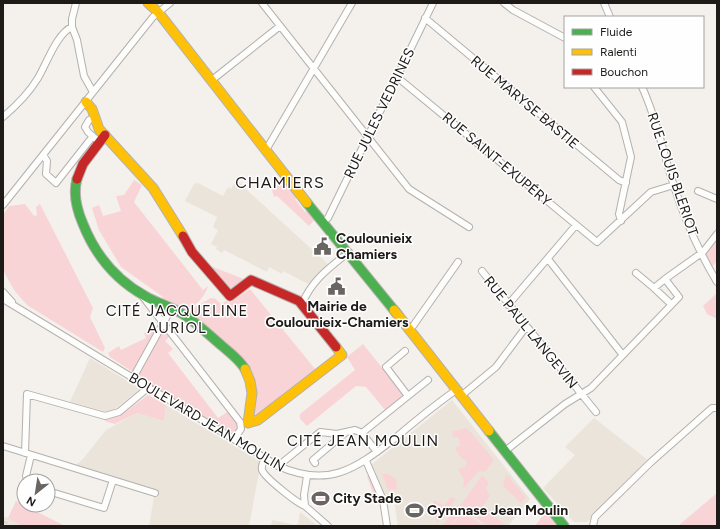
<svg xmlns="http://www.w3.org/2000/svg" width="720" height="529" font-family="Figtree,sans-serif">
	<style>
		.built { fill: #ebe4da }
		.green { fill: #f9d4d6 }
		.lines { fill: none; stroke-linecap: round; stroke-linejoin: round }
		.street-casing { stroke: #b4b1ae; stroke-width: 8 }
		.fast-casing { stroke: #b4b1ae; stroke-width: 11 }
		.slow-casing { stroke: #b4b1ae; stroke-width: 11 }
		.jam-casing { stroke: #b4b1ae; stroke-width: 11 }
		.street { stroke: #fdfdfc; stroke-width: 6 }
		.fast { stroke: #4caf50; stroke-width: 9 }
		.slow { stroke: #ffc107; stroke-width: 9 }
		.jam { stroke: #c62828; stroke-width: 9 }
		.rail { stroke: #d5d3d2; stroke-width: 1.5; stroke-dasharray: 5 5; stroke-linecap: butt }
		.labels { text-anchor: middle; stroke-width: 3; stroke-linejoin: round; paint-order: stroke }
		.street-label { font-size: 14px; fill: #1d1a17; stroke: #fefefe }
		.poi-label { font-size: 14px; font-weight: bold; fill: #1d1a17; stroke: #fefefe; text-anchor: start }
		.neighbourhood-label { font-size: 15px; letter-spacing: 1px; fill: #1d1a17; stroke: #fefefe }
		.quarter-label { font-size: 16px; letter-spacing: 1px; fill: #1d1a17; stroke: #fefefe }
	</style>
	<rect width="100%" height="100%" fill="#f4f0ec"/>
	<path class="built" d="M236,180L328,264L308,284L283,271L282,274L269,267L267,272L224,250L222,253L216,249L217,247L211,244L218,230L213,227L217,217L185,201L194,184L198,183L223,196L228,187L231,189Z
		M90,358L140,389L115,409L107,412L70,402Z
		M452,400L530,499L508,526H398L393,495L384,496L371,465Z
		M166,405L261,462L249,526H149L155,491L75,466L83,459L106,430L137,413L164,421Z
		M594,418L649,461L587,522H574L543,488L575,455L565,447Z
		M300,512L318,526H271L272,520L295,525L298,524Z
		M3,516L8,518L22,526H3Z"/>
	<path class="green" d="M283,179L298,197L295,199L305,212L308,210L315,219L309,226L277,196L274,197L272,190Z
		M134,180L142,185L134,202L203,290L208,286C205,297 193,311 180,309C174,308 167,303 161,301L163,297L121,267L99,230L92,208L99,205L103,216L121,211L116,196L124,195Z
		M25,204L34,216L37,215L36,207L40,204L93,308L90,317L105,348L103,352L27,305L14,290L3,270V215L9,206Z
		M717,238V261L712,267L705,255Z
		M210,266L244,279L231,289Z
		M250,289L315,369L281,395L283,398L256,418L247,420L251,414L248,371L187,314L188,311L211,298L216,299L221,304L226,301L229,303Z
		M717,293V319L707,314L703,306Z
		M162,330H164L170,336L165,341L173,349L168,353L218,418L229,411L239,426L233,435L136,376Z
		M152,331L155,333L133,372L110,357L108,353L119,346L121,350L146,338L144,333Z
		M363,344L403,394V397L386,411L366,387L356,386L307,426L300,419V414L355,370L347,357Z
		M148,395L166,405L164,421L137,413L115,424L104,421L124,413Z
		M467,428L494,460L485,472L479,471L463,489L464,480L458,469L465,467L467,462C461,458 457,454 455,447L460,446L459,437H453L452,431Z
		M387,473L396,479L397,489L388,490L382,474Z
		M506,474L526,497L521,503L503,486Z
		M370,475L381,499L376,502L367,476Z
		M482,475L489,483L486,488L490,496L483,506L506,526H487L460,506Z
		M321,489L327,505L319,508L313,491Z
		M717,493V526H678Z
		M453,497L456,499L437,523L433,501H436L444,506L450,498Z
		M16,501L65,526H22L8,518Z
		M458,505L463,509L451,526H442Z
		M463,511L483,526H452Z
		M546,511L557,526H535Z"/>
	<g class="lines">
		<defs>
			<path id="street" d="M76,3L72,19V27L77,40L84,76L93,92
				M262,3L409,189L469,227
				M504,3L513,10L565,38
				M604,3L610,17
				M425,18L619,180L626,183
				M397,77L597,242L651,192L674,185
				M212,80L280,26
				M594,87L622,122L631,157L619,214L621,221
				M642,87C657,119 663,153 674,186C685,220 699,252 717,282
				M3,117C16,106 29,93 38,78C46,65 57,33 72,27
				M94,118L89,120L85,127L88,132L96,139
				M266,150L352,3
				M43,155L47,161L46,174L56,183L93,136
				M698,191L717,199
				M3,205L153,17L170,3
				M323,222L328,218L433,3
				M548,259L622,354
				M482,271L596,412
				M636,273L654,288
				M665,279L703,252L717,234
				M3,292L12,302
				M143,297L240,422L241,429L234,439
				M3,299L278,466C328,488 354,470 394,439C414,422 435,405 456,390
				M302,304C312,280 329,268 349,252
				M508,305L576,225
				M409,330L413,326L458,262
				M405,351L386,367L408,396
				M133,378L171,309
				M461,396L496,367L526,327
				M362,433L428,380
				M3,446L155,493
				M505,451L565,404L591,388L679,297L665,279L654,288L671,304
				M25,453L27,394L105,416L119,412L149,387
				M265,458C263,462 261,466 262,470C265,478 297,503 305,506
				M366,461L383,500L387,526
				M315,463L313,460L345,433
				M278,466L320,432L337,434L355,430L362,433L377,452
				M307,476L304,495L305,506L328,526
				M27,481L26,476L31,455
				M48,491L104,508L113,480
				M593,526L595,517L650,463L712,408H717"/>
			<path id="fast" d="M77,179C73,193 77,210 83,224C95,254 116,280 145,296C156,303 170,306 181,313C196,322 208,334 221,345C230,353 239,359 245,369
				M307,203L398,315
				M489,431L564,526"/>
			<path id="slow" d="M148,3L158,12L307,203
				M86,102L92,109L99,129L153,188L183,236
				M394,310L489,431
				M245,369L250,381L252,393L248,423L258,420L342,355L336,347"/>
			<path id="jam" d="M77,179L83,164L105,135
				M183,236L192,252L230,296L251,280L299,301L336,347"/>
		</defs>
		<use href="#street" class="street-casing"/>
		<use href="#fast" class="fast-casing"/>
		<use href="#slow" class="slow-casing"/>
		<use href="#jam" class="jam-casing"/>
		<use href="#street" class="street"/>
		<use href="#fast" class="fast"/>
		<use href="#slow" class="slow"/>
		<use href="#jam" class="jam"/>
		<path class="rail" d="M3,521L12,526"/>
	</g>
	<defs>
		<symbol id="civic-bare" viewBox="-9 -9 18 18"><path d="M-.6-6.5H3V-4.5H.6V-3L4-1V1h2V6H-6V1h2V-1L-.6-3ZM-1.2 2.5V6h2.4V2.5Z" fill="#686562" stroke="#fefefe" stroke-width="2.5" paint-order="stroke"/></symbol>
		<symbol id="stadium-bare" viewBox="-9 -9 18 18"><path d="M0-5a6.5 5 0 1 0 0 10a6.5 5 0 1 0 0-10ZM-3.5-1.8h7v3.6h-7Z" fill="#686562" stroke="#fefefe" stroke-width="2.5" paint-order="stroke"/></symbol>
	</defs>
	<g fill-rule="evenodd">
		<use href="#civic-bare" x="310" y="234" width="25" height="25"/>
		<use href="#civic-bare" x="324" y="274" width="25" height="25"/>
		<use href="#stadium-bare" x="308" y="486" width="25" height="25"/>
		<use href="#stadium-bare" x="402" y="498" width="25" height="25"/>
	</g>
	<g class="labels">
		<g class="street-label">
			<text transform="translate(525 102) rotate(40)" y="5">RUE MARYSE BASTIE</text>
			<text transform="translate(379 113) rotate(-64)" y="5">RUE JULES VEDRINES</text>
			<text transform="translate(497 159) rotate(40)" y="5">RUE SAINT-EXUPÉRY</text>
			<text transform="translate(673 174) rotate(71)" y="5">RUE LOUIS BLERIOT</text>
			<text transform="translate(531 332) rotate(51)" y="5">RUE PAUL LANGEVIN</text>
			<text transform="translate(207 422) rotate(31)" y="5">BOULEVARD JEAN MOULIN</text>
		</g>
		<g class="poi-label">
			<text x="336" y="243">Coulounieix<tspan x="336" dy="16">Chamiers</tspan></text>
			<text x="337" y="311" text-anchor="middle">Mairie de<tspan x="337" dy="16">Coulounieix-Chamiers</tspan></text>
			<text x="333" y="503">City Stade</text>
			<text x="427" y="515">Gymnase Jean Moulin</text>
		</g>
		<g class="neighbourhood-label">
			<text x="177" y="316">CITÉ JACQUELINE<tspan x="177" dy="17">AURIOL</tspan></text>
			<text x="363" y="446">CITÉ JEAN MOULIN</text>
		</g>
		<g class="quarter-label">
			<text x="280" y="188">CHAMIERS</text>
		</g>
	</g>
	<rect width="720" height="529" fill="none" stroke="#1d1a17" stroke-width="8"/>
	<rect x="564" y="16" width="140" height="72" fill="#fefefe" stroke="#a4a3a2"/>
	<rect x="572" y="29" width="20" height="6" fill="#4caf50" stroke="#a4a3a2"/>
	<text x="600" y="36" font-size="12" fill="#1d1a17">Fluide</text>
	<rect x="572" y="49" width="20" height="6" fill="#ffc107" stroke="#a4a3a2"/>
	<text x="600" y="56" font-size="12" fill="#1d1a17">Ralenti</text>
	<rect x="572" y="69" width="20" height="6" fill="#c62828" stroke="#a4a3a2"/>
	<text x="600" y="76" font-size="12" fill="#1d1a17">Bouchon</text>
	<g transform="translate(36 493) rotate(210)"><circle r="19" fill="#fefefe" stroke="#a4a3a2"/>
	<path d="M0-3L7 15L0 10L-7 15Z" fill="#686562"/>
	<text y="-6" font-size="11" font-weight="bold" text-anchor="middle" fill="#1d1a17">N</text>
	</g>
</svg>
